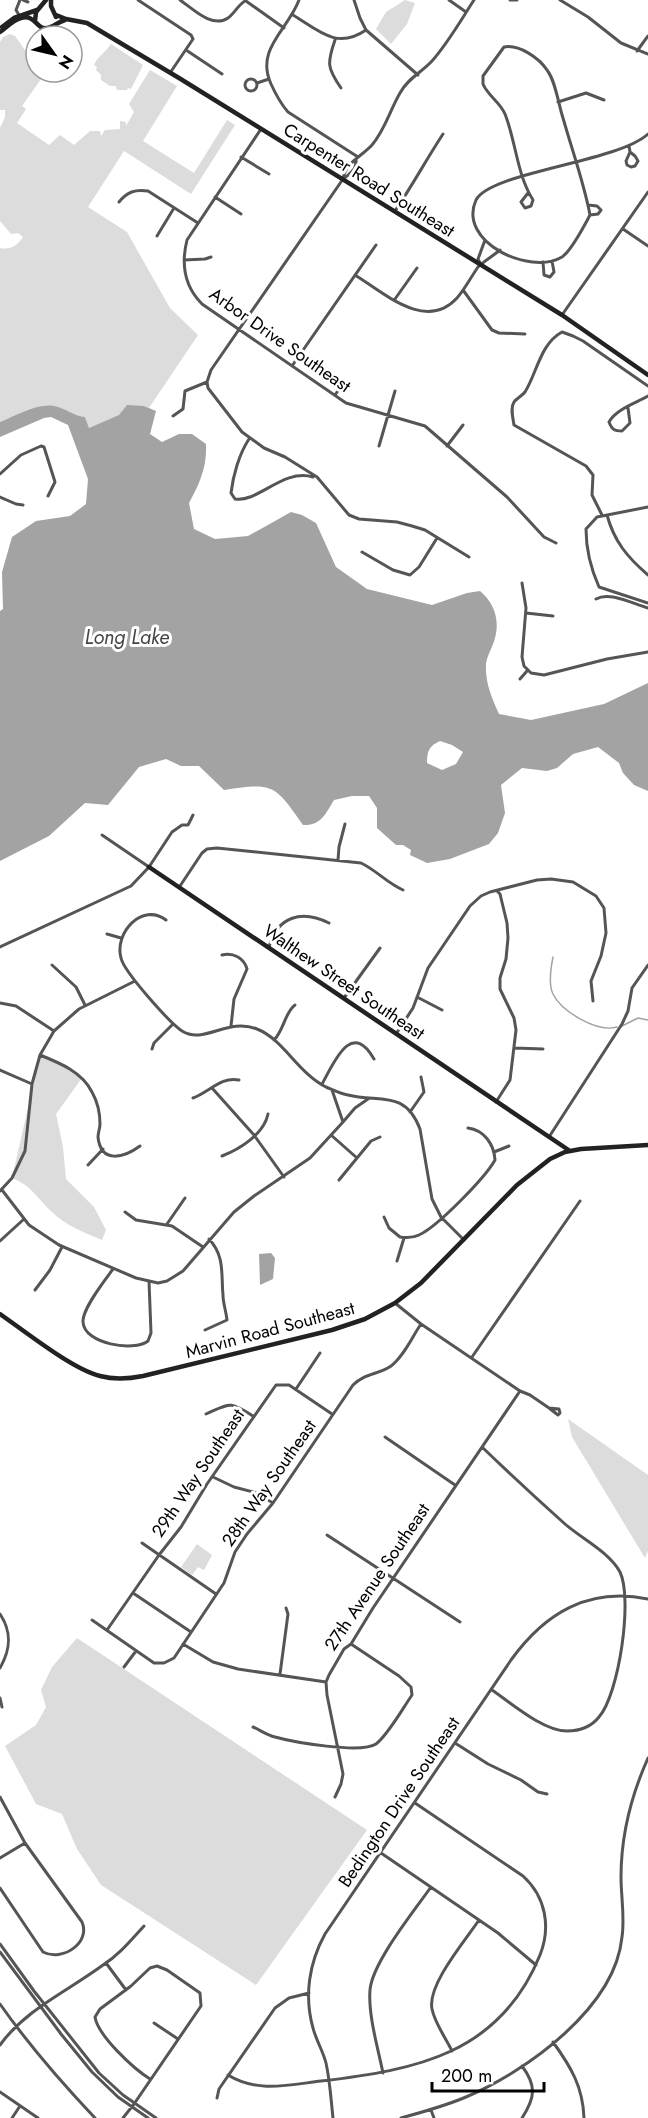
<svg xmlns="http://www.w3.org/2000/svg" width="648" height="2118" font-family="Jost,sans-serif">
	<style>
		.green { fill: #dcdcdc }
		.water { fill: #a3a3a3; fill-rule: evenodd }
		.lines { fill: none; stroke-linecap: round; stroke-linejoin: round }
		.stream { stroke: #a3a3a3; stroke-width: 1.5 }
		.street { stroke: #555; stroke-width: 3 }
		.secondary { stroke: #222; stroke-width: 4.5 }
		.labels { text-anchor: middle; stroke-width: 6; stroke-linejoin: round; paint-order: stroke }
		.street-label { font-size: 18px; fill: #000; stroke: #fff }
		.water-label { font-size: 20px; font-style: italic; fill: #444; stroke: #fff }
	</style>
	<rect width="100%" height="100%" fill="#fff"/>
	<path class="green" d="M405,0L415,3L407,24L391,44L376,29L386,12Z
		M10,34L15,36L25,50L36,51V72H46L22,106L26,109L17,123L49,145L60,135L74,145L90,131H100L101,136L105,130L120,129V121L126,122V126L134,112L129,104L150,70L177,86L143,141L194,173L227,120L235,125L191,194L124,151L88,207L127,232L170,308L198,335L149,408L144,406L89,428L85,417C77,416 73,413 66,411C40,403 24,413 0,422V248C11,250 17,246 23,237L18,233L11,234L0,221V128L5,117V110H0V42L3,37Z
		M111,44L143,65L131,89L128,88L127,90H117L116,86H110L101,80V75L96,70L97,67L94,65C97,57 106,52 111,44Z
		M40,1055L76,1073L82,1078L56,1114L63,1147L66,1179L94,1207L106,1230L102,1240C85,1233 65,1225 52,1212C37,1198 32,1186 12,1178Z
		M568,1419L648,1475V1551L645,1558L572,1437Z
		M197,1544L212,1555L204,1570L198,1567L192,1575L181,1567Z
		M77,1638L367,1830L256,1985L101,1885L77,1849L62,1814L36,1804L5,1746L36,1725L46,1707L41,1690L52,1667Z"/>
	<path class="water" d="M127,405L144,406L156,411L150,434L162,442L179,434H192L206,444C207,467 200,483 189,503L194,529L215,539L248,536L291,512L302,515L316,523L336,567L367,589L432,605L467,593L480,591C494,603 500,619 495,638C493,647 487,655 486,664C485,683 492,698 499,714L531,720L604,704L648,683V791L634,785L623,773L619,763L598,747L573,754L557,768L547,771L522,768L501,785L505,813L498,833L489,844L450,859L427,863L410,855L411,850L403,845H396L377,828V808L369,796H352L334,800C326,813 321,826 303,825C275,785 274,782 224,790L199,766H181L166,759L139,767L108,805L85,803L49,836L0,861V611L3,609L2,572L12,537L36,521L70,516L86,504L88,479L68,425L51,417L44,418L0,437V422C16,416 37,403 54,406C65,408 74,416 85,417L89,428L119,415ZM440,741L452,745L463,752L456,764L442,770L427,763C427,751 429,746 440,741Z
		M271,1253L275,1258L273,1279L260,1285L259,1254Z"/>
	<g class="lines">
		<path class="stream" d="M553,957C551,967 548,984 553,994C561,1011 597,1033 617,1027
			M622,1026L638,1018L648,1020"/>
		<path class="street" d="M23,0L28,2
			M138,0L191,35L193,39L170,73
			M180,0C192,8 212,29 228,18C235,13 238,5 245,1
			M299,0C288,30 255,49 271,84C276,95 281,104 288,112L358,157
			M354,0L360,18L366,30L418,75
			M449,0L466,12
			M510,0H517
			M560,0L588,17L621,43L648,54
			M246,1L284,28
			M19,15L16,10L20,0
			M293,15C319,31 337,50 366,30
			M335,40C327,63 327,68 341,88
			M186,50L222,74
			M637,51L648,36
			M245 85a6 6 0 1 1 12 0a6 6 0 1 1-12 0Z
			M257,83L269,79
			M558,102L586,93L604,100
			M261,129L187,240C181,264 184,286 202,304L346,403L425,426L507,497L544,537L556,543
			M629,146L630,152L626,161L627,165L631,167L635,166L638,161L635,156L630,152
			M241,157L269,174
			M343,179C349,175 357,168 356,160
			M528,193L521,202L525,208L531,206L533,200C517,175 516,142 505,114C500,102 488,96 483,84V76L504,47C519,44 539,58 547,70C556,82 558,103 563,118C572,150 584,183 590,215C584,226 572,250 562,257C530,276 457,242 476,200C490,172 618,162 648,134
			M215,197L241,214
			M119,202C127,192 135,189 148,191L198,223
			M588,205L597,206L601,210L598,214L590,215
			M395,211C412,186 426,160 443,134
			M623,229L648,246
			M157,236L174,208
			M184,260L205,259L211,257
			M543,262L544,275L550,277L554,272L552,261
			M480,263L478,259L485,240
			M355,275C384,293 426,332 457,298C465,289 471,277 478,267C484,261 493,256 500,250
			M463,290L492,330L499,333L525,334
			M395,299L417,268
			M562,315L648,192
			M292,366L376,245
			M207,382L208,388L242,432L264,448L285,457L317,477L349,515L359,519L397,522L412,526L425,530L469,557
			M335,395L344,382
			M628,408L630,423L622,431C615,431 612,430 609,422C616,409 636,403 648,396
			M173,416L183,409L185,391L207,382L211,370L343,179C346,162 361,157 372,145C385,130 390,110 400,93C407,79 422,72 432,61C448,43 461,20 474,0
			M249,439C239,454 233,476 231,493L235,499C258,503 283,468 313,477
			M379,446L395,391
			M447,446L463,425
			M0,474L21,455L41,446L44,447L55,482L48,496
			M0,497L16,504L23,505
			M648,507L597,517L586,529C586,549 591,569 599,587L648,603
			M602,515L592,495L593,475L586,466L514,425C513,418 510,408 514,402C517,398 522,396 525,392C537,373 540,344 562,332L573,336L583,341L648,386
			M607,515C614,541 627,557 648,575
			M362,552L393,570L410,575L419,567L437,538
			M522,583L526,608L522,657L524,666L531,673L544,675L607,659L648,652
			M596,599C610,591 633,604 648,608
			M526,613L553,616
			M520,679L527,671
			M102,835L149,867
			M338,860L339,847L345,824
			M180,886L202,853L207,849L217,848L361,863C376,870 387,883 403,890
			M166,920C142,902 114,933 121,958C124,972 170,1023 182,1031C204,1045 228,1017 257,1029C283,1039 298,1073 326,1087C333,1090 341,1094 348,1095C379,1103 405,1089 420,1129L432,1199L441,1217L464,1240
			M107,934L121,938
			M0,947L131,886L149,867L172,832L182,825H188L193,815
			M269,947C277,917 301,909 329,923
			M222,955C233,952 244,958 247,969L234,999L231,1026
			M52,965L76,987L85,1005
			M417,997L442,1010
			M344,998L380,948
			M0,1003L16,1006L54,1031
			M396,1034L413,1008L428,968L470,906L481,896L490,892L537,880L551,879L573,882L596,896L604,908L606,933L601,956L591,981L593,1001
			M274,1040C284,1030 285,1012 295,1005
			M515,1048L543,1049
			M152,1049L154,1043L173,1024
			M40,1055C60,1063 82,1072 92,1092C97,1101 100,1114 100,1124C100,1128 98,1133 98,1137C101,1165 125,1157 140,1146
			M0,1070L32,1084
			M322,1084C333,1065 351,1018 374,1059
			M212,1088L254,1135L284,1177
			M193,1098C209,1092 222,1076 239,1080
			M496,1102L510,1080L516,1030L514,1018L500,989V978L506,959L508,938L507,923L500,894L497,891
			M410,1112L424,1092L421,1077
			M343,1122L355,1108L368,1099
			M331,1135L357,1158
			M549,1137L622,1024L628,1011L632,988L648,965
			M494,1152L509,1146
			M222,1156C240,1149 264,1134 268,1114
			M88,1165L103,1149
			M339,1180L371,1141L380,1137
			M2,1190L29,1225L59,1245L136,1278L158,1283L167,1281L183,1271L234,1212L254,1196L310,1158L343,1122L332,1090
			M0,1191L12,1178L25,1151L32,1084L40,1055L54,1031L79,1009L135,981
			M125,1212L136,1220L172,1226L203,1247
			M384,1217L389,1228L400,1237C406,1238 413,1238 419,1235C437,1227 485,1178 495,1160C494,1144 484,1130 468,1128
			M167,1224L185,1198
			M0,1241L24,1219
			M397,1261L404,1238
			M113,1269C105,1280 82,1309 83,1322C84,1344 134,1352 148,1341L151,1333L149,1281
			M35,1290L50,1270L62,1247
			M395,1303L421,1324L520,1391L530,1395L549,1408
			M205,1330L227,1320C226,1311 223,1303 223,1295C221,1274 225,1256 209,1239
			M472,1357L580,1201
			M296,1389L320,1353
			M549,1408L559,1409L560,1413L558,1415Z
			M206,1414C231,1403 229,1401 253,1416
			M385,1437L455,1485
			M482,1447C509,1473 537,1499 565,1524C582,1539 609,1552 620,1572C633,1599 619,1694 599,1717C591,1727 579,1731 567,1731C543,1731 511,1703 492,1690
			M213,1477L234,1487L257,1493L273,1503
			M327,1535L460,1622
			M142,1543L216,1594
			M133,1593L191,1632
			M0,1614C12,1632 11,1649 0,1668
			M92,1620L154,1663H164L174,1658L224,1583L235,1552L247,1534L273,1503L353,1385C365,1373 378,1375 391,1366C404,1356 412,1337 421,1324
			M107,1630L159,1555L181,1527L207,1484L276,1385H289L332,1414
			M183,1644L213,1662L238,1669L326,1682
			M124,1667L136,1651
			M280,1674L288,1614L286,1608
			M0,1698L2,1707
			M253,1727C260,1730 267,1735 275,1737C293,1742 361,1754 376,1744C388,1735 403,1708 412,1695L411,1687L399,1676L351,1644
			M455,1743L488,1764L521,1780L538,1792L547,1794
			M0,1797L25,1843L82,1922C91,1943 62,1962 43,1952L0,1888
			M335,1797L341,1784L343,1774L327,1695L326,1682L329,1675L344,1649L351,1644L373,1608L520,1391
			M381,1853L498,1933L536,1965
			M0,1858L25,1843
			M0,1944L34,1991L99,2073L123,2095L156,2118
			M0,1952L61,2034L92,2072L118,2097L148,2118
			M106,1963L126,1990
			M0,2004C28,2044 61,2082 95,2118
			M154,2023L178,2039
			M553,2042C571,2067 583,2087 584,2118
			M0,2045C26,2009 68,1991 103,1965C119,1955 131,1940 144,1926
			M452,2051C446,2038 435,2024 432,2009C427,1985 465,1941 479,1920
			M383,2073C378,2048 368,2015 370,1990C372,1963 414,1911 431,1887
			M228,2075C257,2093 288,2085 321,2081C416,2070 500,2054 540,1955C551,1927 546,1897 523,1876L415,1803
			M0,2092L38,2118
			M217,2098L219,2089L275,2008L289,1998L309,1993
			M431,2110L434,2118
			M12,2118L20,2106
			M123,2118L134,2104L201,2006L200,1993L167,1970L157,1966L150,1968L131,1986L100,2009L95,2017C98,2036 134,2069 150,2079
			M333,2118C331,2100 330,2081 326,2063C323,2051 316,2040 313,2028C304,1996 309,1963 325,1934L511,1660C545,1613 588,1587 648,1599
			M401,2118C423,2112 445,2106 466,2097C527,2071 615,2008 622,1937C625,1917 621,1897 621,1877C621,1836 631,1796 648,1758
			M522,2118C535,2098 537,2086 522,2066"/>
		<path class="secondary" d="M51,0V6L56,17
			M56,15L66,19L87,23L179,78L562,315L648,375
			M35,21L36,12L46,0
			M2,27L14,18L37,10
			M0,32C7,27 13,20 21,18C36,14 36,30 47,28C53,27 58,22 65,20
			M149,867L570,1151
			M0,1314C26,1332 72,1369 100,1376C115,1380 128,1379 143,1376L332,1330L365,1319L395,1303L421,1283L517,1185L550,1159L565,1152L581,1149L648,1145"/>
	</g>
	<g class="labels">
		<g class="street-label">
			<text transform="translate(369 180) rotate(32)" y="6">Carpenter Road Southeast</text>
			<text transform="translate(280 340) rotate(35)" y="6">Arbor Drive Southeast</text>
			<text transform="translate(344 982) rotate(34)" y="6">Walthew Street Southeast</text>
			<text transform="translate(270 1330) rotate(-15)" y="6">Marvin Road Southeast</text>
			<text transform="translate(198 1473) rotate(-56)" y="6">29th Way Southeast</text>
			<text transform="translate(269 1483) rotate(-55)" y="6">28th Way Southeast</text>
			<text transform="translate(377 1577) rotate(-56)" y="6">27th Avenue Southeast</text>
			<text transform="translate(399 1802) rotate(-56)" y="6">Bedington Drive Southeast</text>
		</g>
		<g class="water-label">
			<text x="127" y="644">Long Lake</text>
		</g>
	</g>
	<g transform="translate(54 54) rotate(124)"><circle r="28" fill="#ffffff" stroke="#999999" stroke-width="1.5"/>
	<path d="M0-4.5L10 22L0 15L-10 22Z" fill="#000000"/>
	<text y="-9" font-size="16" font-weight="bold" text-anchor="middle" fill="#000000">N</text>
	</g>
	<path d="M432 2082v9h112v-9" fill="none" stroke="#000000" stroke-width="3"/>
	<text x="441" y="2082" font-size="18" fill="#000000" stroke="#ffffff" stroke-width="4.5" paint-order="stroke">200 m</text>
</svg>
